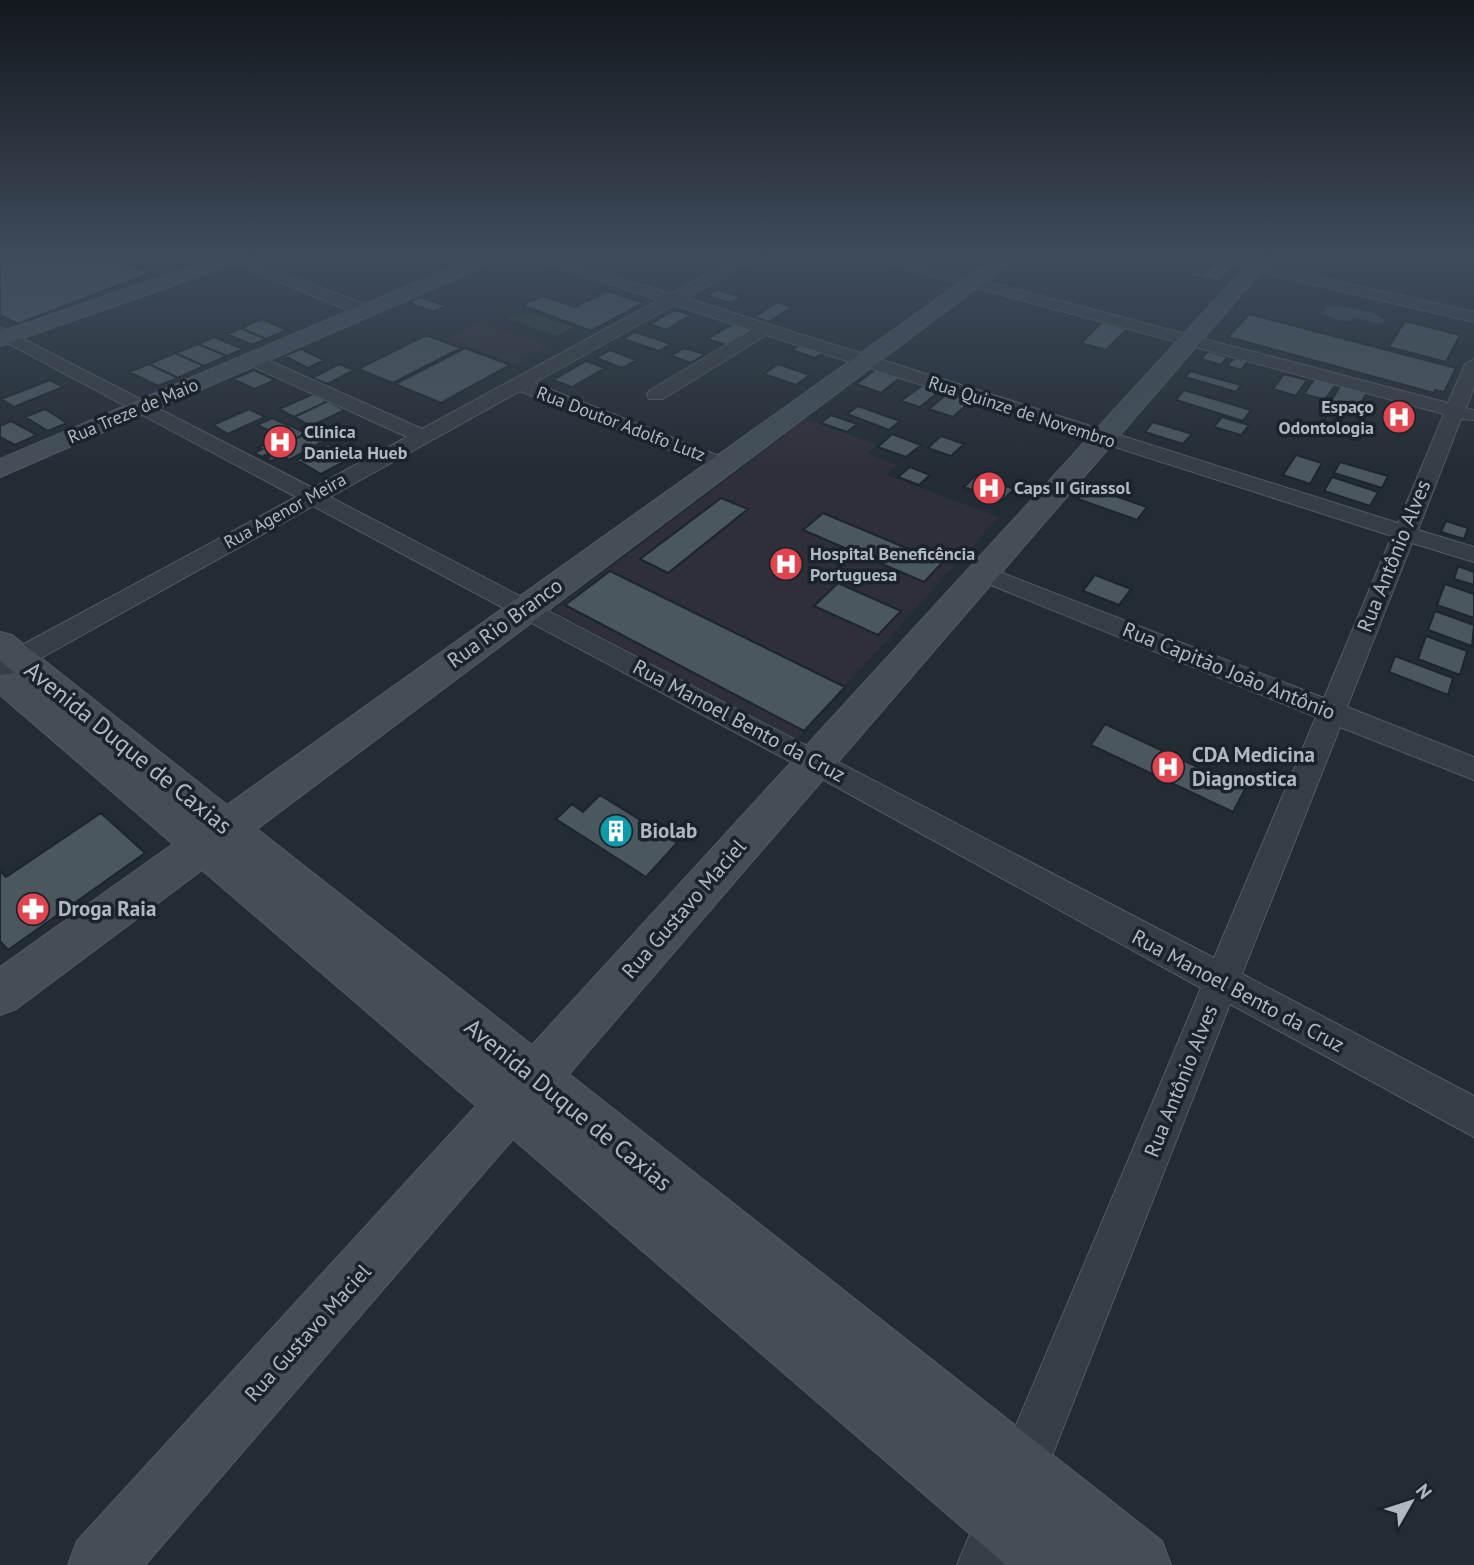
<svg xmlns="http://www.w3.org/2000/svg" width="1474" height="1565" font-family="'PT Sans',sans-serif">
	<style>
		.medical { fill: #2f2f39 }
		.green { fill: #293c38 }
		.water { fill: #374b59 }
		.building { fill: #4a575f; stroke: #1c252b; stroke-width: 2 }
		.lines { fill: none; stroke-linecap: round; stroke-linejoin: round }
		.street-casing { stroke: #525c62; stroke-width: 2 }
		.secondary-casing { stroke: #525c62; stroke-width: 2 }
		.street { fill: #353e44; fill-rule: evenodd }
		.secondary { fill: #434e57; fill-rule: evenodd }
		.labels { text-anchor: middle; stroke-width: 7; stroke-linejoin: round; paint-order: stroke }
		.far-poi-label { font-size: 18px; font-weight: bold; fill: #afb9c1; stroke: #1a2329; text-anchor: start }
		.far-street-label { font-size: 18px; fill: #afb9c1; stroke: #1a2329 }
		.street-label { font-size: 21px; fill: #afb9c1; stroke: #1a2329 }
		.poi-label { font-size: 21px; font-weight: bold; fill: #afb9c1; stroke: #1a2329; text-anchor: start }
		.near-street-label { font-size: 24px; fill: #afb9c1; stroke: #1a2329 }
	</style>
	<rect width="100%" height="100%" fill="#222c33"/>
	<path class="medical" d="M481,321L547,346L515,365L447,338Z
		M806,419L877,444L867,454L897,465L886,475L999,517L797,739L553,611Z"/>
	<path class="green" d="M532,313L573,327L557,336L506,318Z"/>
	<path class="water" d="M1341,306L1371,312L1386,321L1379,324L1357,318L1348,321L1336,320L1323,313L1327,307Z"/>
	<path class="building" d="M0,254H102L150,273L18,324L0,315Z
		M1215,262L1233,267L1219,282L1190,275L1195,270L1203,274Z
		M717,290L742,297L731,303L707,296Z
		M608,291L643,303L591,331L522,305L543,296L575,307Z
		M420,297L446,306L433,312L408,302Z
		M777,302L792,307L769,322L754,317Z
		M674,310L691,315L666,330L650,324Z
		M1249,314L1456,368L1444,392L1435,390L1434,393L1228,337Z
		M262,319L287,330L266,339L241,328Z
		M1405,321L1460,335L1446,362L1389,347Z
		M1102,322L1127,329L1106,350L1081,343Z
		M735,323L754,329L726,345L707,339Z
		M241,328L266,339L252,345L227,334Z
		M635,332L671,344L659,351L623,339Z
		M426,335L461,348L393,383L358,369Z
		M214,337L243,349L227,356L198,344Z
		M803,343L826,351L815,358L792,350Z
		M198,344L227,356L204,366L175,353Z
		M465,348L510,365L441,403L395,384Z
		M684,348L705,354L691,363L671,356Z
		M301,349L324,360L308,368L284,356Z
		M610,350L636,360L622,368L596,358Z
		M1208,351L1228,357L1221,365L1201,359Z
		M175,353L204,366L178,378L149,364Z
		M1234,358L1248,361L1241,370L1227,366Z
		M586,361L605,368L572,387L553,380Z
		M149,364L178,378L158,386L129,372Z
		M339,364L354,370L328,384L312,378Z
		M778,364L810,375L796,385L764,374Z
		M876,369L901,377L881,393L856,384Z
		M254,370L275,380L254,389L233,379Z
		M1190,371L1241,385L1236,392L1185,377Z
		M1284,374L1307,380L1296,396L1273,389Z
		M1315,378L1336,384L1325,400L1304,394Z
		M50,380L63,387L14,407L1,399Z
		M1342,383L1368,391L1355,414L1328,406Z
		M924,384L942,389L920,407L901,401Z
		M1184,390L1251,410L1243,421L1176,400Z
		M948,393L971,401L953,417L929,409Z
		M313,394L328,401L294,417L279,409Z
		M328,401L345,410L311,426L294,417Z
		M858,406L900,421L889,430L847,414Z
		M45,409L67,423L48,431L25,417Z
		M249,409L265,417L228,434L213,425Z
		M831,415L857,424L847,432L821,423Z
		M1222,417L1249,425L1241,435L1214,427Z
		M272,418L306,433L262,457L254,453L262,449L258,448L281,436L257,425Z
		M11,421L37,435L15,445L0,437V426Z
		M1153,422L1192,434L1183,444L1145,432Z
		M306,433L324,441L289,460L281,456L271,461L266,459L272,456L267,454Z
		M892,434L921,445L906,457L878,447Z
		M941,436L964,444L951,456L928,448Z
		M328,444L353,457L321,474L297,460Z
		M1296,455L1322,463L1310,484L1283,475Z
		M1340,462L1388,476L1382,488L1334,473Z
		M910,467L930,475L919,485L898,477Z
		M976,475L1014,489L1002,501L964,487Z
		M1332,477L1378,492L1370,506L1324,491Z
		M1089,487L1147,507L1137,520L1078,499Z
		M721,498L748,509L668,573L640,559Z
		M823,513L942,563L924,582L803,530Z
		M1446,521L1468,528L1464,539L1441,532Z
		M1458,566L1474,572V585L1454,579Z
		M610,571L845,687L804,731L565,605Z
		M1095,575L1131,589L1119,605L1083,591Z
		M838,583L901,611L878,635L814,606Z
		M1445,584L1474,594V618L1437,605Z
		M1435,611L1474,625L1472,646L1428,630Z
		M1426,636L1467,651L1460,675L1418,659Z
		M1395,656L1453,678L1448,695L1389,672Z
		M1105,724L1245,789L1233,812L1091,745Z
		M600,795L677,843L646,877L556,819L572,804L583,812Z
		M101,813L145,853L8,950L0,941V871L6,877Z"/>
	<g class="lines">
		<defs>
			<path id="street" d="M233,254L372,307L374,311L366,316L360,315L228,261L225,258L228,255Z
				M523,254H544L671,294L745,254H762L760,257L686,298L1398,523L1444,414L861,257L859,254H882L1448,403L1465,364L1474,359V387L1466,408L1474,410V420L1461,419L1418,530L1474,547V562L1412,543L1347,707L1474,757V780L1340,727L1242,974L1474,1096V1137L1230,1004L1009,1565H957L1201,988L804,769L313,506L9,676L0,678V657L296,497L0,339V327L313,488L407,437L247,364L244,360L247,356H259L422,429L659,300L525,257ZM674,305L751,330L649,391L647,395L649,399H663L766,335L1392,536L1324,698L992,569L984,567L976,569L972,574L976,579L1316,717L1214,958L330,497L520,391L715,468H729L732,464L729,460L534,383Z
				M1193,254H1218L1474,312V322L1200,258Z"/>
			<path id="secondary" d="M228,254H255L252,258L0,346V332Z
				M482,254H507L504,258L0,477V459Z
				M1000,254H1022L257,829L532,1045L1257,254H1276L569,1074L1162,1541L1171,1565H1006L513,1139L145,1565H68L77,1541L476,1106L202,870L16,1009L0,1015V967L173,844L0,695V675L15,673L0,661V632L12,635L227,805Z"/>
		</defs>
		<use href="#street" class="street-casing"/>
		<use href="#secondary" class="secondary-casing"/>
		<use href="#street" class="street"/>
		<use href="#secondary" class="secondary"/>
	</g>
	<linearGradient id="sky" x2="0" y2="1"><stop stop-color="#13181c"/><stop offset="0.54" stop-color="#3e4b5b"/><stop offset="1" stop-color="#3e4b5b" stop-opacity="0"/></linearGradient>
	<rect width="1474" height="473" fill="url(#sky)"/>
	<defs>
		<symbol id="hospital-disc" viewBox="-11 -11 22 22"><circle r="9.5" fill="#e0444e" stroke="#1a2329"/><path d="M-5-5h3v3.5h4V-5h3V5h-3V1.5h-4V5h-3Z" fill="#fff"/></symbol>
		<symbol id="building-disc" viewBox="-11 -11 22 22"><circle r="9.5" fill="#0f9aa8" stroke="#1a2329"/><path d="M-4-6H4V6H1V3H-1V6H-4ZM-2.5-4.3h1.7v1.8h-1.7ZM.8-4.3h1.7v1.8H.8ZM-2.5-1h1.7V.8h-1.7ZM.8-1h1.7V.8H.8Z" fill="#fff"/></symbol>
		<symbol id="pharmacy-disc" viewBox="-11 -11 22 22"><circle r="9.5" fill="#e0444e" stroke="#1a2329"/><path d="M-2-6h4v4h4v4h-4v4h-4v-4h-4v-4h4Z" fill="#fff"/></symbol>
	</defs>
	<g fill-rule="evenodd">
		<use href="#hospital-disc" x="1380" y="398" width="38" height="38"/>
		<use href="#hospital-disc" x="261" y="423" width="38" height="38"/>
		<use href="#hospital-disc" x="970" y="469" width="38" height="38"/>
		<use href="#hospital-disc" x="767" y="545" width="38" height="38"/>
		<use href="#hospital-disc" x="1149" y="748" width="38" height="38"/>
		<use href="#building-disc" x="597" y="812" width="38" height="38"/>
		<use href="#pharmacy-disc" x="14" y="890" width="38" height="38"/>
	</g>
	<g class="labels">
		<g class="far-poi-label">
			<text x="1374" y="413" text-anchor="end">Espaço<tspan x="1374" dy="21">Odontologia</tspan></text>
			<text x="304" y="438">Clinica<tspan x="304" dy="21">Daniela Hueb</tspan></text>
			<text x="1014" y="494">Caps II Girassol</text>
			<text x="810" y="560">Hospital Beneficência<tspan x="810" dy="21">Portuguesa</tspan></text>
		</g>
		<g class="far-street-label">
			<text transform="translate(133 411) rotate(-23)" y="6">Rua Treze de Maio</text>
			<text transform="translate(1022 412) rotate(18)" y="6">Rua Quinze de Novembro</text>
			<text transform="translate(621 424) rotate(21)" y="6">Rua Doutor Adolfo Lutz</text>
			<text transform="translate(285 511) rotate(-29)" y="6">Rua Agenor Meira</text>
		</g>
		<g class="street-label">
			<text transform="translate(1394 556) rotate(-68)" y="7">Rua Antônio Alves</text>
			<text transform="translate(505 623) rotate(-36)" y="7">Rua Rio Branco</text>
			<text transform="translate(1229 671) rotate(22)" y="7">Rua Capitão João Antônio</text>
			<text transform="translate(739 721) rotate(28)" y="7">Rua Manoel Bento da Cruz</text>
			<text transform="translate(684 909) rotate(-49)" y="7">Rua Gustavo Maciel</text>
			<text transform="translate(1238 991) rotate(28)" y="7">Rua Manoel Bento da Cruz</text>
			<text transform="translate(1181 1081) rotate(-68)" y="7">Rua Antônio Alves</text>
			<text transform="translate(308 1333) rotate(-48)" y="7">Rua Gustavo Maciel</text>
		</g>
		<g class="poi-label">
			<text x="1192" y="762">CDA Medicina<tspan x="1192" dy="24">Diagnostica</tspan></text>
			<text x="640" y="838">Biolab</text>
			<text x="58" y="916">Droga Raia</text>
		</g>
		<g class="near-street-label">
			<text transform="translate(128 748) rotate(39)" y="8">Avenida Duque de Caxias</text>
			<text transform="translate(568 1105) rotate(39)" y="8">Avenida Duque de Caxias</text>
		</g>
	</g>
	<g transform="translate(1411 1502) rotate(51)" stroke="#1a2329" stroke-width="5" paint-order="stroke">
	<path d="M0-5L12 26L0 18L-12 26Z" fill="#afb9c1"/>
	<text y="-10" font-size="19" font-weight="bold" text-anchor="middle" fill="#afb9c1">N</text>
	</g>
</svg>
